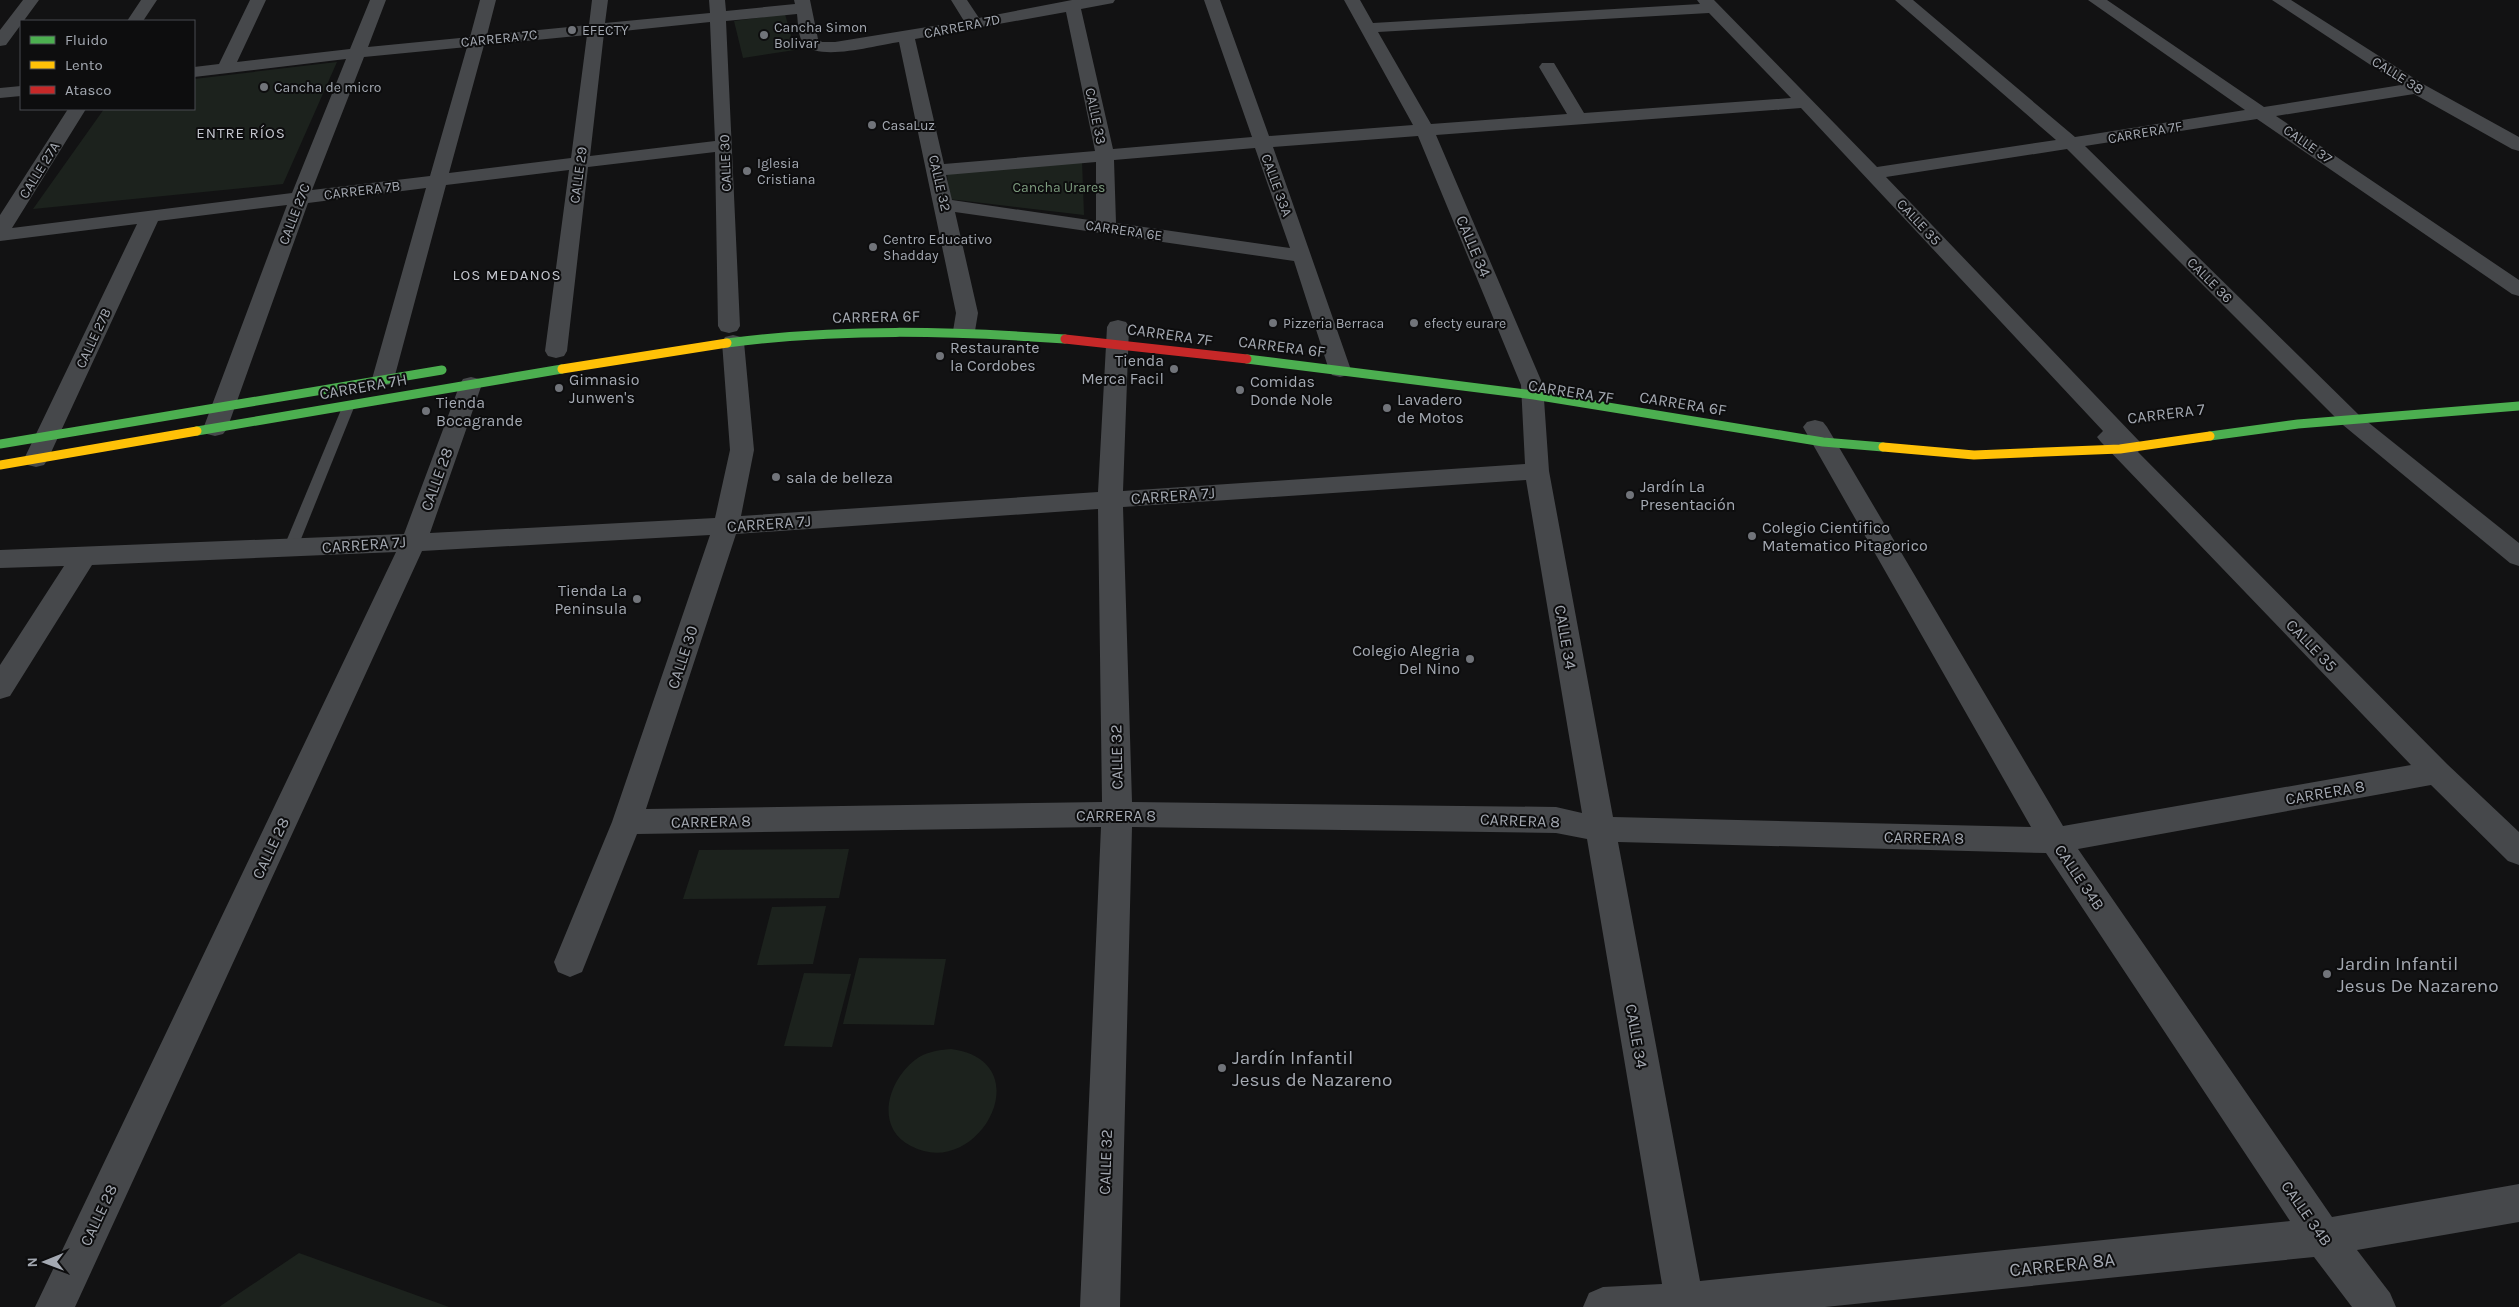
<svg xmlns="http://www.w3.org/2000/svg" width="2519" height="1307" font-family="Karla,sans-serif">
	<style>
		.green { fill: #1c221d }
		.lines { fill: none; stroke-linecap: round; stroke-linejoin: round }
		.lane { fill: #46484b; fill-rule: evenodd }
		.street { fill: #46484b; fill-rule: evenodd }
		.fast { stroke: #4caf50; stroke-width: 9 }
		.slow { stroke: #ffc107; stroke-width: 9 }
		.jam { stroke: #c62828; stroke-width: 9 }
		.poi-dot { fill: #71747a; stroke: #0d0d0e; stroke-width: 2 }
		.labels { text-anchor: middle; stroke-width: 4; stroke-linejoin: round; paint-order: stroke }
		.far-street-label { font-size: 14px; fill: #a4a9b2; stroke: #0d0d0e }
		.far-poi-label { font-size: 14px; fill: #a4a9b2; stroke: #0d0d0e; text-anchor: start }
		.far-park-label { font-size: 14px; fill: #7d9c7e; stroke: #0d0d0e }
		.far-neighbourhood-label { font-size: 15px; letter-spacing: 1px; fill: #c5c7cf; stroke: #0d0d0e }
		.street-label { font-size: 16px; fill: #a4a9b2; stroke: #0d0d0e }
		.poi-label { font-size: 16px; fill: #a4a9b2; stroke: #0d0d0e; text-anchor: start }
		.near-poi-label { font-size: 19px; fill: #a4a9b2; stroke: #0d0d0e; text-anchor: start }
		.near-street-label { font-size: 19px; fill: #a4a9b2; stroke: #0d0d0e }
	</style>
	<rect width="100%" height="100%" fill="#121213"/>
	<path class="green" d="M785,14L795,50L743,58L734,21Z
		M337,62L283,184L33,209L104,109H194V79Z
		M1082,161L1084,215L949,199L947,171Z
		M849,849L839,898L683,899L699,850Z
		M826,906L813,964L757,965L772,907Z
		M859,958L946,959L934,1025L843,1024Z
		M804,973L851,974L832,1047L784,1046Z
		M951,1049C1043,1061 978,1182 911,1146C874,1127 888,1081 915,1060C925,1052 938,1050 951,1049Z
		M299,1253L449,1307H219Z"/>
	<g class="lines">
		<path class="lane" d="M349,401L355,405L297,549L295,552H285L283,549L343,405Z"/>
		<path class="street" d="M23,0H39L6,45L0,46V30Z
			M141,0H157L143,21H127Z
			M250,0H266L237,62L350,49L370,0H386L368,47L470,37L480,0H496L487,35L589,25L592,0H608L605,23L710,13L709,0H725L726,11L795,4L794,0H810L818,39L822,42H835L964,21L951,0H967L979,18L1072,0H1115L1113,3L1081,9L1113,149L1252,137L1204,0H1220L1269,136L1413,125L1344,0H1360L1373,23L1700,4L1697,0H1714L1877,167L2056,140L1895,0H1913L2075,137L2245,110L2088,0H2107L2264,107L2401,85L2272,0H2291L2423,84L2519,137V151L2512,149L2414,94L2276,116L2519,280V296L2512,294L2257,119L2085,146L2359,415L2519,543V566L2510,563L2343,425L2067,149L1886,177L2139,441L2143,446L2138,452L2447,764L2519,832V865L2508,861L2431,785L2078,849L2332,1217L2519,1184V1222L2357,1250L2390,1293L2396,1307H2352L2314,1257L1825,1307H1583L1589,1293L1603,1287L1662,1284L1587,839L1556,833L1132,827L1120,1307H1080L1101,827L637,834L582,972L570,977L558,972L554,962L612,822L710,535L422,551L75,1307H35L396,552L92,565L10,696L0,699V665L64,566L0,568V550L404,534L460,384L463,379L471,377L479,379L482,384L430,533L715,518L730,450L722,342L725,337L733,335L741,337L744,342L754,450L741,516L1098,492L1107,327L1110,322L1118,320L1126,322L1129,327L1123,491L1525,464L1521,385L1418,136L1273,147L1351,370L1348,375L1340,377L1332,375L1329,370L1294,261L955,212L978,313L975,331L972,336L964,338L956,336L953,331L956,313L899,42C877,45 819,62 804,44C798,38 798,22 797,14L726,21L740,326L737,331L729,333L721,331L718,326L715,152L588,167L567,351L564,356L556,358L548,356L545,351L569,170L446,185L394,379L391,384L383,386L375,384L372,379L426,188L308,203L227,429L223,434L215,436L207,434L203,429L287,205L158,221L48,459L44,465L36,467L28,465L24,459L137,224L0,241V215L68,109H86L12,228L292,193L346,59L194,77V67L219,64ZM1066,12L1095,151L944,164L915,39ZM1709,13L1791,98L1584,113L1554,63H1542L1539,67L1567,114L1431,124L1378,32ZM710,22L715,141L590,156L604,33ZM587,35L571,158L449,173L484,45ZM467,47L430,176L312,190L364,57ZM1801,108L2103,431L2097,437L2101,442L2411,765L2063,826L1827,427L1823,422L1815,420L1807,422L1803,427L2031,827L1613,817L1549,471L1543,385L1436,135ZM1255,148L1290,248L1116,223L1114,160ZM1096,162V221L952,200L946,175ZM1526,480L1582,813L1556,807L1132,802L1123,507ZM1098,509L1102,802L646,809L736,534ZM1618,842L2046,853L2290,1221L1700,1281Z
			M21,86V96L0,98V88Z"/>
		<path class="fast" d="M727,343C840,328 952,331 1065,339
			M1247,359L1534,395L1823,442L1883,447
			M197,431L562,369
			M2210,436L2298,424L2519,406
			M0,444L442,370"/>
		<path class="slow" d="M562,369L727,343
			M1883,447L1974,455L2120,449L2210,436
			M0,465L197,431"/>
		<path class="jam" d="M1065,339L1247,359"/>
	</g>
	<g class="poi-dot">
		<circle cx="572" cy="30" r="5"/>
		<circle cx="764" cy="35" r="5"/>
		<circle cx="264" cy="87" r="5"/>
		<circle cx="872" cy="125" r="5"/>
		<circle cx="747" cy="171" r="5"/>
		<circle cx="873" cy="247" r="5"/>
		<circle cx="1273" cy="323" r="5"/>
		<circle cx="1414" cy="323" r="5"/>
		<circle cx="940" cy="356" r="5"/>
		<circle cx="1174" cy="369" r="5"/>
		<circle cx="559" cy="388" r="5"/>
		<circle cx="1240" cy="390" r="5"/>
		<circle cx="1387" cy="408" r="5"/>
		<circle cx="426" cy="411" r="5"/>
		<circle cx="776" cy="477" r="5"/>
		<circle cx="1630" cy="495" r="5"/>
		<circle cx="1752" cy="536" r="5"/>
		<circle cx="637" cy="599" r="5"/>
		<circle cx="1470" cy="659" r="5"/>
		<circle cx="2327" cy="974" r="5"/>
		<circle cx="1222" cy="1068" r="5"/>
	</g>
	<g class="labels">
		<g class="far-street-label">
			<text transform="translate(962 26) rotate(-11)" y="5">CARRERA 7D</text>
			<text transform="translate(499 38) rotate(-6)" y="5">CARRERA 7C</text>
			<text transform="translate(2398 75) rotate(32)" y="5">CALLE 38</text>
			<text transform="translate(1096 116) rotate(78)" y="5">CALLE 33</text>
			<text transform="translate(2145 132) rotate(-10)" y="5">CARRERA 7F</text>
			<text transform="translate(2308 144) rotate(35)" y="5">CALLE 37</text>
			<text transform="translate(725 163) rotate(-92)" y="5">CALLE 30</text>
			<text transform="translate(39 170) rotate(-58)" y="5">CALLE 27A</text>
			<text transform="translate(578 175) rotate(-82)" y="5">CALLE 29</text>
			<text transform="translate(940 183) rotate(77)" y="5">CALLE 32</text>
			<text transform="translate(1277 185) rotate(70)" y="5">CALLE 33A</text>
			<text transform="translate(362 190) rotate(-7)" y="5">CARRERA 7B</text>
			<text transform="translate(294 214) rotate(-69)" y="5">CALLE 27C</text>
			<text transform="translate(1919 222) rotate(47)" y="5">CALLE 35</text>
			<text transform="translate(1124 230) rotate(8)" y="5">CARRERA 6E</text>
			<text transform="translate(2210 280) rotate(45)" y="5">CALLE 36</text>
			<text transform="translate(93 338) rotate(-65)" y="5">CALLE 27B</text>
		</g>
		<g class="far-poi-label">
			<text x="774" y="32">Cancha Simon<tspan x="774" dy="16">Bolivar</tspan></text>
			<text x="582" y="35">EFECTY</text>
			<text x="274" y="92">Cancha de micro</text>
			<text x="882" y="130">CasaLuz</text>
			<text x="757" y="168">Iglesia<tspan x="757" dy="16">Cristiana</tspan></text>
			<text x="883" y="244">Centro Educativo<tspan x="883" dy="16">Shadday</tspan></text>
			<text x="1283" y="328">Pizzeria Berraca</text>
			<text x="1424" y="328">efecty eurare</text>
		</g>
		<g class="far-park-label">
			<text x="1059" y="192">Cancha Urares</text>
		</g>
		<g class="far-neighbourhood-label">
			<text x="241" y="138">ENTRE RÍOS</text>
			<text x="507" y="280">LOS MEDANOS</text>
		</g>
		<g class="street-label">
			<text transform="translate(1474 246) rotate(67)" y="6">CALLE 34</text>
			<text transform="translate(876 316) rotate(-1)" y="6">CARRERA 6F</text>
			<text transform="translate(1170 334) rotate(8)" y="6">CARRERA 7F</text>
			<text transform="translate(1282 346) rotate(7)" y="6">CARRERA 6F</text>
			<text transform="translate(363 386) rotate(-10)" y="6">CARRERA 7H</text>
			<text transform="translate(1571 391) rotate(9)" y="6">CARRERA 7F</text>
			<text transform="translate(1683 403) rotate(9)" y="6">CARRERA 6F</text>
			<text transform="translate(2166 413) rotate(-7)" y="6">CARRERA 7</text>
			<text transform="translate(436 479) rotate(-70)" y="6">CALLE 28</text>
			<text transform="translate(1173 495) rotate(-4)" y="6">CARRERA 7J</text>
			<text transform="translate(769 523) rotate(-4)" y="6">CARRERA 7J</text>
			<text transform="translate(364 544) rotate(-4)" y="6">CARRERA 7J</text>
			<text transform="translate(1566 637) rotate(80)" y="6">CALLE 34</text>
			<text transform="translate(2312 645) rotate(46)" y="6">CALLE 35</text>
			<text transform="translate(682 657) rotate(-72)" y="6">CALLE 30</text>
			<text transform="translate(1116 757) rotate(-91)" y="6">CALLE 32</text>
			<text transform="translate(2325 792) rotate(-10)" y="6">CARRERA 8</text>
			<text x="1116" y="821">CARRERA 8</text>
			<text transform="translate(1520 820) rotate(2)" y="6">CARRERA 8</text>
			<text transform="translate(711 821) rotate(-1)" y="6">CARRERA 8</text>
			<text transform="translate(1924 837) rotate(1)" y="6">CARRERA 8</text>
			<text transform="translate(270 848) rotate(-65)" y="6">CALLE 28</text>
			<text transform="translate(2080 877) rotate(56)" y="6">CALLE 34B</text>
			<text transform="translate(1637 1036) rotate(80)" y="6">CALLE 34</text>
			<text transform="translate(1105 1162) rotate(-88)" y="6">CALLE 32</text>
			<text transform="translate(2307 1213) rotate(55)" y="6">CALLE 34B</text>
			<text transform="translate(98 1215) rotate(-65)" y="6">CALLE 28</text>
		</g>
		<g class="poi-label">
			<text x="950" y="353">Restaurante<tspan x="950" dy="18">la Cordobes</tspan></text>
			<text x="1164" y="366" text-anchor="end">Tienda<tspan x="1164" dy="18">Merca Facil</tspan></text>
			<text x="569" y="385">Gimnasio<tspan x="569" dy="18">Junwen's</tspan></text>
			<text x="1250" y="387">Comidas<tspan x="1250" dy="18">Donde Nole</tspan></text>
			<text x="1397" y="405">Lavadero<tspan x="1397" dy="18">de Motos</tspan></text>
			<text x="436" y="408">Tienda<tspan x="436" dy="18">Bocagrande</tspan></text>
			<text x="786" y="483">sala de belleza</text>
			<text x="1640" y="492">Jardín La<tspan x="1640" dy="18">Presentación</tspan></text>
			<text x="1762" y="533">Colegio Cientifico<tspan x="1762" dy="18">Matematico Pitagorico</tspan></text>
			<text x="627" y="596" text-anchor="end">Tienda La<tspan x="627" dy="18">Peninsula</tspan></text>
			<text x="1460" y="656" text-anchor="end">Colegio Alegria<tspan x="1460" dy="18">Del Nino</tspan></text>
		</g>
		<g class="near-poi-label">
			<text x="2337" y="970">Jardin Infantil<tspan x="2337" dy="22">Jesus De Nazareno</tspan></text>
			<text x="1232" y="1064">Jardín Infantil<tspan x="1232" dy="22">Jesus de Nazareno</tspan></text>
		</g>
		<g class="near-street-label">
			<text transform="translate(2062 1264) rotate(-6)" y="7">CARRERA 8A</text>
		</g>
	</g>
	<rect x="20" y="20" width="175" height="90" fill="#0d0d0e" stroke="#494b50"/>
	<rect x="30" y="36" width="25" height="8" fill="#4caf50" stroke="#494b50"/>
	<text x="65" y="45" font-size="15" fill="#a4a9b2">Fluido</text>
	<rect x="30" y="61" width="25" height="8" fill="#ffc107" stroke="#494b50"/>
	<text x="65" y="70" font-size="15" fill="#a4a9b2">Lento</text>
	<rect x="30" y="86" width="25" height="8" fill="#c62828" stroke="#494b50"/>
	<text x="65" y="95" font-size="15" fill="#a4a9b2">Atasco</text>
	<g transform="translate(45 1262) rotate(269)" stroke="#0d0d0e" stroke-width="4" paint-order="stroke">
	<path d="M0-4L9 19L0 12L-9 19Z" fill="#a4a9b2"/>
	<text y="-8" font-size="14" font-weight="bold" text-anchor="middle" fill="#a4a9b2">N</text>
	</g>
</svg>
